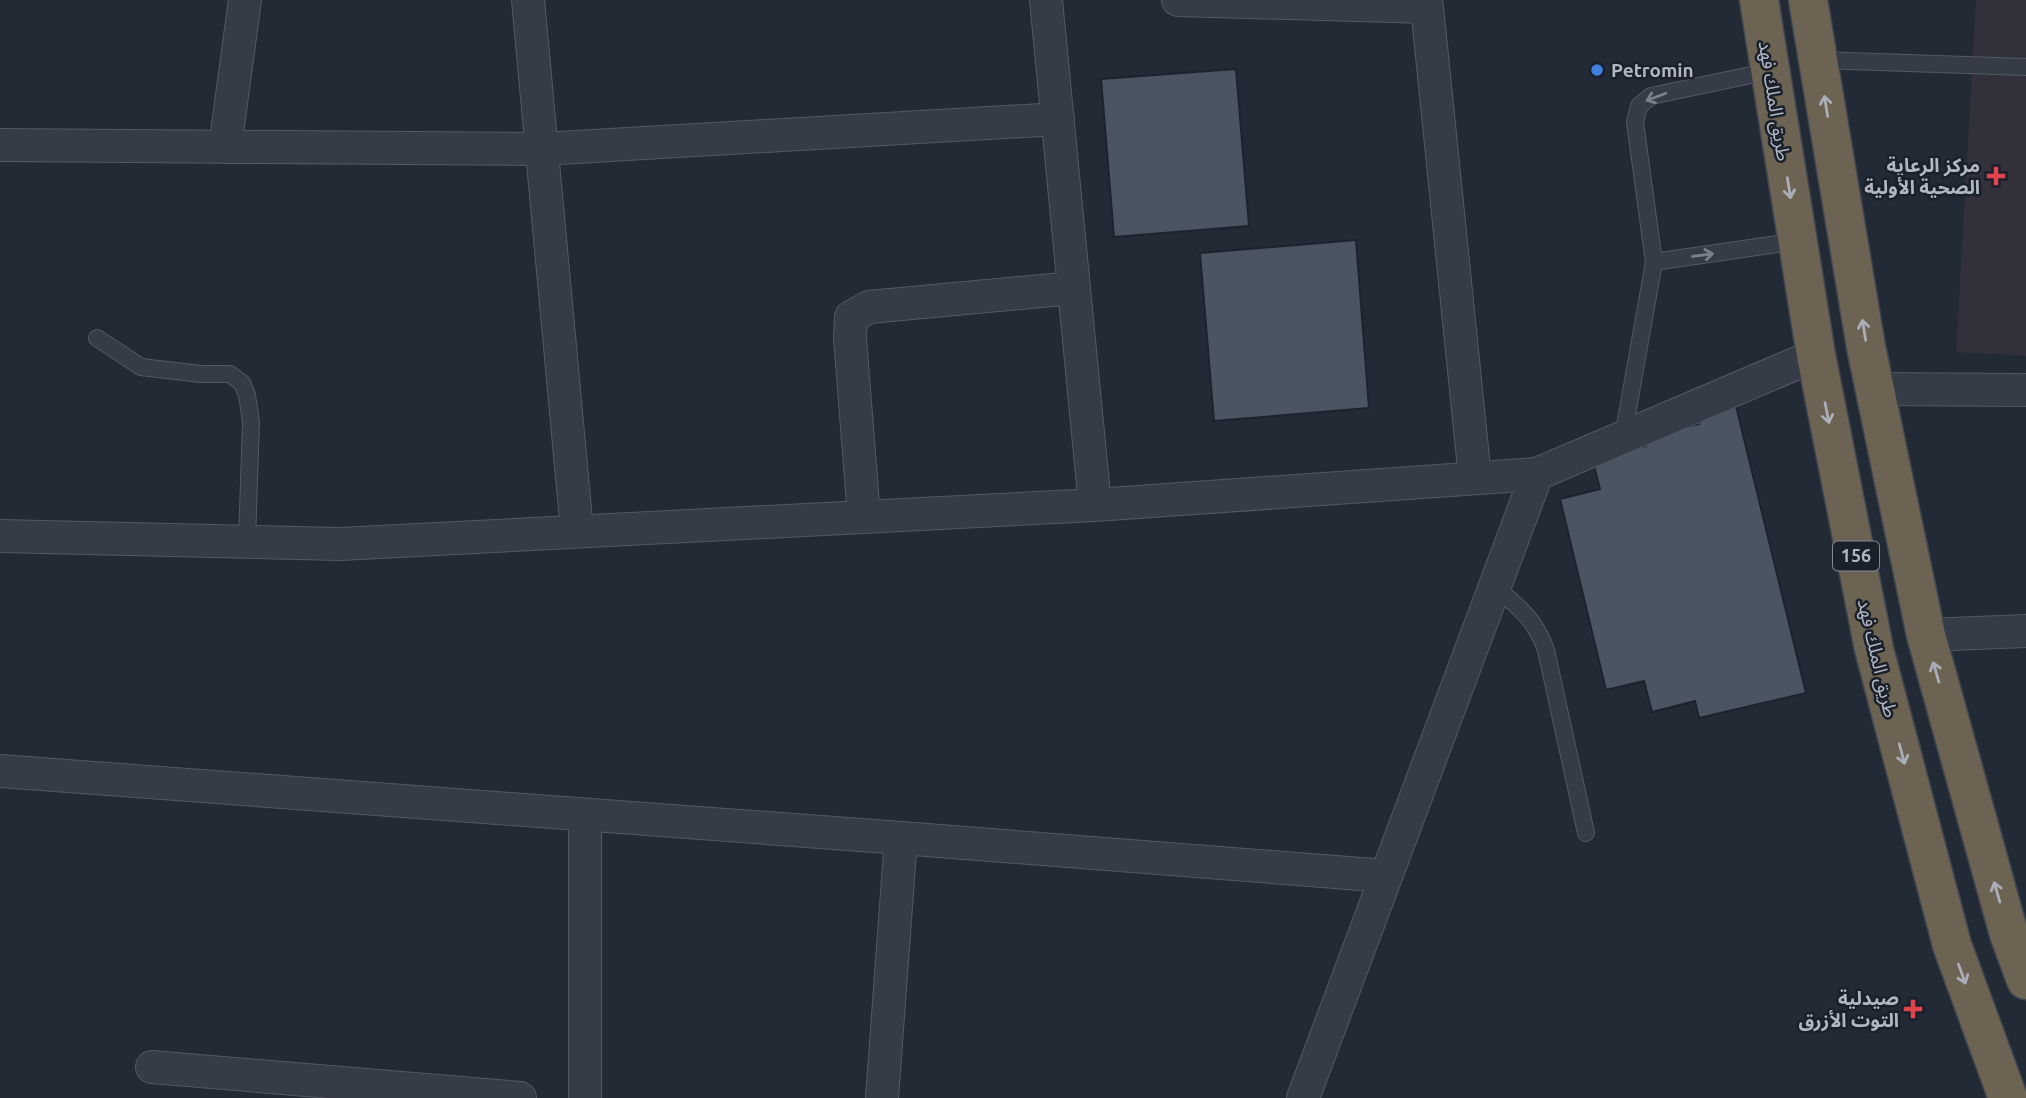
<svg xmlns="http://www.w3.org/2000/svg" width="2026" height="1098" font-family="Ubuntu,'Noto Sans Arabic',sans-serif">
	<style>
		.medical { fill: #32303b }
		.building { fill: #4a5462; stroke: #1d232d; stroke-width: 2 }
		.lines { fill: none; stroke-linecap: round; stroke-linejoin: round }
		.lane-casing { stroke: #535964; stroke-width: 18 }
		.street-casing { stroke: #535964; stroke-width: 34 }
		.highway-casing { stroke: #404651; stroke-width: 41 }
		.lane { stroke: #353c47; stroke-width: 16 }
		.street { stroke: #353c47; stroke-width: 32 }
		.highway { stroke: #6c6353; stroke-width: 38 }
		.oneway { stroke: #797f8b }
		.oneway2 { stroke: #a9aeb8 }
		.shop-dot { fill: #3f7fe0; stroke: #1b212b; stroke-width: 2.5 }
		.health-dot { fill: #e0444e; stroke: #1b212b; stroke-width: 2.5 }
		.labels { text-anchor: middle; stroke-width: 5; stroke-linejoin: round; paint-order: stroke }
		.shield { fill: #1b212b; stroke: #838995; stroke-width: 2 }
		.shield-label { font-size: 18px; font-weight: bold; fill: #b0b6c3 }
		.poi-label { font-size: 19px; font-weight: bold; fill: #b0b6c3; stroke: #1b212b; text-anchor: end }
		.street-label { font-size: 19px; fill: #b0b6c3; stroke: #1b212b }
	</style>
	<rect width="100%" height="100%" fill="#222a36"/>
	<path class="medical" d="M1976,0H2026V356L1956,352Z"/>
	<path class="building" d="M1236,69L1249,226L1114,237L1101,79Z
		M1356,240L1369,408L1214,421L1200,253Z
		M1736,406L1806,693L1699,718L1695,701L1652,712L1644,681L1606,690L1560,499L1600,489L1592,458L1646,446L1643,437L1699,424L1697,416Z"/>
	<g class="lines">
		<defs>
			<path id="lane" d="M1819,60L2026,67
				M1770,71L1651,96L1639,106L1635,122L1654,262L1798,241
				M97,338L141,367L201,374H230L242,383L247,395L251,422L247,541
				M1623,437L1654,262
				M1495,587C1519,607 1535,619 1546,650L1586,833"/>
			<path id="street" d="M528,0L577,531
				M1046,0L1095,505
				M1178,0L1427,7L1475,478
				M0,145L542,149L1058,119
				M225,147L245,0
				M1875,389L2026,390
				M864,517L850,338L851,317L869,307L1074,288
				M0,536L340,544L1095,505L1537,474
				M1926,635L2026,631
				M0,771L901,838L1386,876
				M152,1067L520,1098
				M585,1098V815
				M882,1098L901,838
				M1303,1098L1537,474L1816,355"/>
			<path id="highway" d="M1759,0L1816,355L1874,649L1952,945L2008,1098
				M1808,0L1866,347L1926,635L2009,934L2026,980"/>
		</defs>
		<use href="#lane" class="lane-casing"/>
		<use href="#street" class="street-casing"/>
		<use href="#highway" class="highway-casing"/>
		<use href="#lane" class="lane"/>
		<use href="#street" class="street"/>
		<use href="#highway" class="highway"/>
	</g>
	<defs><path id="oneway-shaft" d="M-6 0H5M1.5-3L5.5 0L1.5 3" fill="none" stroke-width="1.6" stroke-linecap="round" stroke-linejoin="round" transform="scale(1.75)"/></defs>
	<g class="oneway">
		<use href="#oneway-shaft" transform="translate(1656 97) rotate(159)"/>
		<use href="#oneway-shaft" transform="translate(1703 255) rotate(-8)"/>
	</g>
	<g class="oneway2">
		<use href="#oneway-shaft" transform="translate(1826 106) rotate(-99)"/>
		<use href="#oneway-shaft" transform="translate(1789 188) rotate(81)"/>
		<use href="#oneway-shaft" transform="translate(1864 330) rotate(-99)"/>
		<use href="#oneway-shaft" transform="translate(1827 413) rotate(79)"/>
		<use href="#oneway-shaft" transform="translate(1936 672) rotate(-106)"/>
		<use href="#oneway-shaft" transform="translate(1902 754) rotate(75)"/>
		<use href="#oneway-shaft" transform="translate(1997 892) rotate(-106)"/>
		<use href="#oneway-shaft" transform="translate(1962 974) rotate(70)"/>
	</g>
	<circle class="shop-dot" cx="1597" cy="70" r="7"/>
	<g class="health-dot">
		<path d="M1992.5 165.5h7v7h7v7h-7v7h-7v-7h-7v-7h7z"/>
		<path d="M1909.5 998.5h7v7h7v7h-7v7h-7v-7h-7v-7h7z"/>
	</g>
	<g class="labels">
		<rect class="shield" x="1833" y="541.5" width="46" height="29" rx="5"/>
		<g class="shield-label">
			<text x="1856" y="562">156</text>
		</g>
		<g class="poi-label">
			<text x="1611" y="77" text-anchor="start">Petromin</text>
			<text x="1980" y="172">مركز الرعاية<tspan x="1980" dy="22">الصحية الأولية</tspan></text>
			<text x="1899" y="1005">صيدلية<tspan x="1899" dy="22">التوت الأزرق</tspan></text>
		</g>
		<g class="street-label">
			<text transform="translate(1775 101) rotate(81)" y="7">طريق الملك فهد</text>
			<text transform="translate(1878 658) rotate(77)" y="7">طريق الملك فهد</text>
		</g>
	</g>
</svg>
